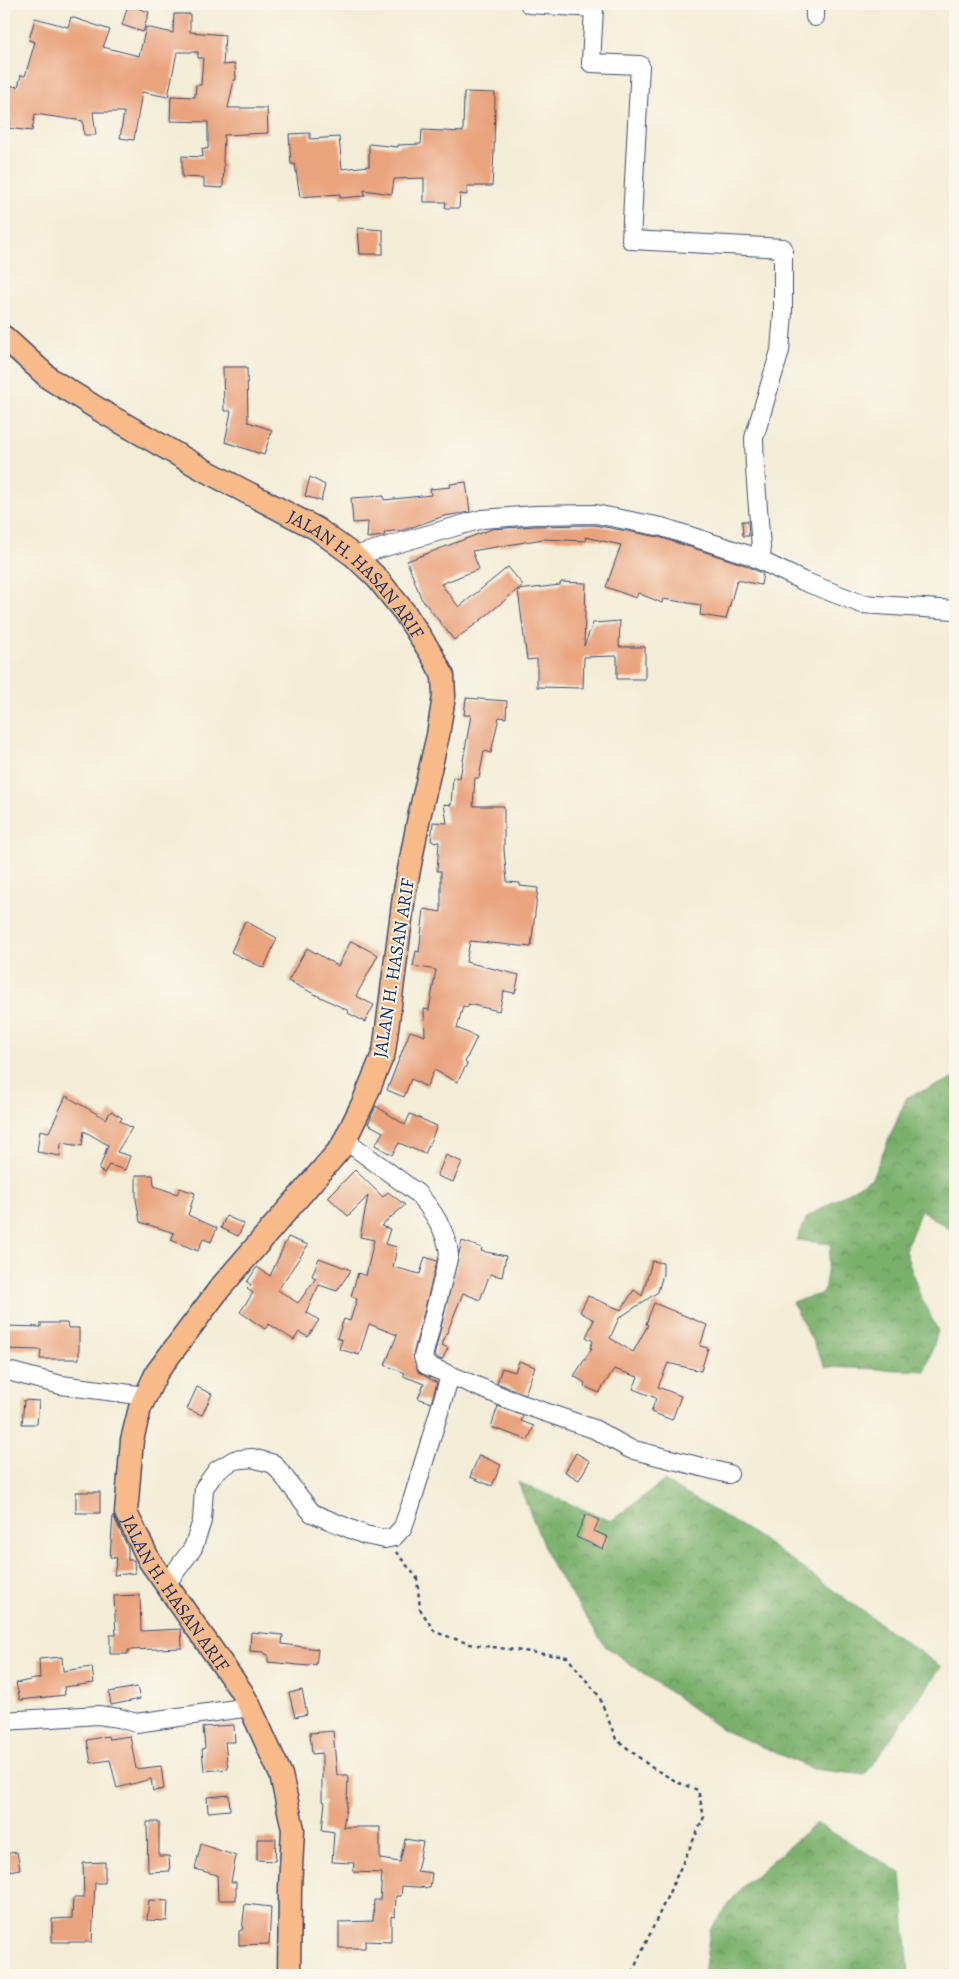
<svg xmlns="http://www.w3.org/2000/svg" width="959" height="1979" font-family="Alegreya,serif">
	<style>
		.forest { fill: url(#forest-crowns); stroke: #4a7065 }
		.building { fill: #e9a37d }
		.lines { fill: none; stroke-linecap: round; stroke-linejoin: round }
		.minor-casing { stroke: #3b4c70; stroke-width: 20 }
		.major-casing { stroke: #3b4c70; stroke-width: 25 }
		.path { stroke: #3b4c70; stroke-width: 2.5; stroke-dasharray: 4 4; stroke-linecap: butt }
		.minor { stroke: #fff; stroke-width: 18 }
		.major { stroke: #fabb8b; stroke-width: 22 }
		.labels { text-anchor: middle; stroke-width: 4; stroke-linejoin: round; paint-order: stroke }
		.street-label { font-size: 19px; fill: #1b2f5e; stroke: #fbf7ec }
	</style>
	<defs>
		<pattern id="forest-crowns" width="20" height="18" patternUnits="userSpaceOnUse" patternTransform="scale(1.25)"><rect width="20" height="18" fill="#7ab06c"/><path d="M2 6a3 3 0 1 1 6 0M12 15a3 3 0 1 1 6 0" fill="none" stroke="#63905c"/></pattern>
	</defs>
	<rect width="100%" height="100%" fill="#fbf7ec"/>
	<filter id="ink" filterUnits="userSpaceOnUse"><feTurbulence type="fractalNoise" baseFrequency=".02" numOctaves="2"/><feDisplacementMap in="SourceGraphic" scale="10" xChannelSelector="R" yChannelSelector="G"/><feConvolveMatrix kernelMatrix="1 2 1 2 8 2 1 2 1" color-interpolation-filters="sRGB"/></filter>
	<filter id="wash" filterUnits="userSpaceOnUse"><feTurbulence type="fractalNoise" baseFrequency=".0096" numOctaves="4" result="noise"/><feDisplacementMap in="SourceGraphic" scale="20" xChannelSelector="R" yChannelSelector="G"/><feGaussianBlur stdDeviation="1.12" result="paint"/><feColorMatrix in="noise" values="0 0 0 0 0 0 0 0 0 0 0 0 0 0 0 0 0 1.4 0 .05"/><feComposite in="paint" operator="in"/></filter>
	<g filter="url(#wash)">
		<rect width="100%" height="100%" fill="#f3edd7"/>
		<path class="forest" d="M955,1078V1233L921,1210L905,1251L920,1295L938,1331L925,1371L826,1367L792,1302L824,1293L831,1244L797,1240L807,1217L872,1178L907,1097Z
			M664,1481L754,1534L941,1667L865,1775L813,1769L723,1730L605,1646L550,1562L518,1482L611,1521Z
			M816,1823L901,1873L909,1975H704L710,1930L741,1888Z"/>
		<g id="blocks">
			<path class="building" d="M128,5L149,12L143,32L122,25Z
				M174,14H190V32L225,35L223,65L235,64L236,80H234L228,108H267L268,133L224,135L223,163L224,164L223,188L204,187V178L182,177V156L203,157L202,148L208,149V122L170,121L171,96L195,97L196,85H201L203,58H198V52H177L168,97L142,92L134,140L120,138L124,112H93L96,135H84L83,121L35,114L32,131L7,128L8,102L5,101L8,85L18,87L21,75L25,76L35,42L29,40L35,18L68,27L71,17L110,30L103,47L139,56L146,27L173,33Z
				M464,92L495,93L494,153L492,186H467V195L460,194L459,208H445L446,202H424V178L394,179L392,194L364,190L365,196L340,198V194L300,197L295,164H291L289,134L310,133V139L339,137L342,169L369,166V144L398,147V145L421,144L422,130L463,132Z
				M358,228L383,230V254H360Z
				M223,367H247L248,422L272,430L264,455L225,442L231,411H224Z
				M310,477L325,485L321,501L305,496Z
				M466,482L470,512L444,516L404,530L385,532L384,536L367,538L368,522L353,523L351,498L384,496V500L431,495L430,489L451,487L450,484Z
				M742,521H748L749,536H743Z
				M594,525L659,537L745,565L763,574L761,585L737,580L726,619L700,615L701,605L663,599L662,603L638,593L636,598L606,587L621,545L585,537L586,541L543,539L472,551L479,569L441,584L459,607L508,567L523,585L476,624L454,640L421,598L407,561L492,529L535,526Z
				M561,582L586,583L584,646L593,623L620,621L619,647H645V679H617V656L584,657L583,688L537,687V659L527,660L518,590L560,585Z
				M466,698L507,701L506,718L499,717L491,753L484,751L479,778H475L473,806H504V850L507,882L520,883V886L538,888L531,947L470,941L466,962L519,975L515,993L504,991L499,1011L468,1004V1007L463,1006L457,1028L477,1037L465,1062L467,1064L457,1082L434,1070L427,1087L411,1079L404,1097L387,1090L410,1031L425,1036L424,1009L429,1010L436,970L413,966L416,951L419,952L424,909L441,912V871H437L439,842L431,841L433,822L447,823L444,804L451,805L453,777L460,778L471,715H464Z
				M245,921L277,938L264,968L231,952Z
				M351,941L378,955L356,996L374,1005L365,1022L348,1013L349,1011L288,981L307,948L338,966Z
				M66,1096L106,1119L111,1111L122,1118L120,1121L132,1128L117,1152L130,1156L125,1170L109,1165L104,1173L99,1170L108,1145L84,1131L82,1146L61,1143L60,1156L37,1152L40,1130L49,1132Z
				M376,1106L405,1125L410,1114L437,1126L425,1154L399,1143L392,1155L375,1145L383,1132L368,1124Z
				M446,1155L462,1162L453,1182L437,1176Z
				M355,1170L383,1197L388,1192L405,1205L381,1226L390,1229L385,1244L397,1247L393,1267L420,1274L425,1257L437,1261L413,1355L418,1372L437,1383L431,1403L418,1398L424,1384L403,1376L405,1373L385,1365L397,1335L369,1324L359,1355L339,1349L342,1340L337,1338L344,1319L350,1321L357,1299L351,1296L358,1273L366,1276L374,1240L360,1237L368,1196L348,1216L328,1197Z
				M136,1175H153L154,1186L177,1194L180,1188L195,1193L188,1215L217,1228L211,1242L203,1239L198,1251L171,1240L174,1233L140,1222L136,1199Z
				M226,1216L244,1224L238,1236L221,1228Z
				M288,1237L308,1245L278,1290L298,1303L316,1278L312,1276L319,1258L351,1270L337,1291L319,1285L306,1312L319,1320L308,1337L299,1332L294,1340L269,1324L265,1329L240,1312L253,1293L247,1289L251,1285L247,1282L257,1267L270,1276Z
				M462,1241L482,1248L481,1251L506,1256L502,1277L490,1274L480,1300L463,1293L442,1345L448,1348L442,1360L434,1356Z
				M652,1261L663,1263V1274L658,1292L619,1318L610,1338L633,1352L648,1325L646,1324L654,1303L707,1325L700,1346L708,1348L701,1371L668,1363L658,1387L681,1396L672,1420L651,1412L656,1398L633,1389L638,1377L614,1369L599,1393L584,1386L585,1383L574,1376L592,1348H590L593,1341L586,1337L594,1320L580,1312L588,1296L621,1310L634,1290L642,1296Z
				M41,1323H67L68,1328H79V1359H40L41,1350L4,1349V1326L41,1327Z
				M519,1361L535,1367L525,1394L497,1383L502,1368L515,1372Z
				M197,1387L212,1394L202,1415L187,1409Z
				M24,1400L39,1401L37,1424H22Z
				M498,1406L523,1416L521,1421L534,1426L528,1440L491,1427Z
				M576,1453L590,1461L579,1480L565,1472Z
				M479,1455L501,1465L492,1486L470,1477Z
				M76,1492H100V1513H76Z
				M586,1514L599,1520L594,1531L608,1537L603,1549L576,1537Z
				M113,1515L128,1548V1560H134L135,1573L114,1575L117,1558L110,1557Z
				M140,1595L141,1631L181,1629L182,1648L128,1650V1654H110V1635H116L114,1596Z
				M251,1632L283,1635L282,1644L318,1649L316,1665L310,1664L309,1666L268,1662V1655L264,1654V1652L250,1651Z
				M62,1657L63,1671L92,1667L94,1683L64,1687L65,1695L20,1700L16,1683L40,1678L39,1659Z
				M137,1687L140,1699L111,1705L109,1692Z
				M302,1690L307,1714L295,1717L289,1693Z
				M234,1725L235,1742H225L228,1769L204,1771L202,1749L205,1748L203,1727Z
				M333,1731L337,1775H348L347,1803L343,1827H380V1859L400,1862L405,1839L423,1842L417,1871L432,1873L430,1888L402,1886L401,1896H396L395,1917L391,1916V1942L365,1941V1948H339V1922L373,1921L374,1900H380L382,1873L353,1872L354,1863L332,1862L334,1832L322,1830L325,1802L322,1801V1753L312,1754L310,1733Z
				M108,1736L109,1739L130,1736L136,1769L161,1766L164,1789L153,1791L151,1779L117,1788L110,1760L91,1763L87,1740Z
				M229,1795L230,1810L208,1812L207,1797Z
				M147,1822H159V1856H169L170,1871L148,1872Z
				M257,1839H276L275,1861L257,1860Z
				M201,1844L236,1856L231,1882H236V1900H218L217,1875L195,1869Z
				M17,1852L20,1869L4,1872V1854Z
				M105,1862V1883H95L92,1942H52V1919L72,1918L73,1898H84L83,1863Z
				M149,1900L168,1901L167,1921L147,1920Z
				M245,1904L271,1907L269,1944L239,1945V1931L242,1930Z"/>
		</g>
	</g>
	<g filter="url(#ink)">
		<use href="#blocks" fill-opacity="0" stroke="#3b4c70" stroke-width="1"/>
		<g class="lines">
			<defs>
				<path id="minor" d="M529,4L594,8L591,63L640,65L631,240L783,248V313L780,351L754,438L755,469L762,561
					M815,17V4
					M354,556L482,519L535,515L595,514L662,527L749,555L803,581L862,604L955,610
					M345,1140L417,1193C431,1208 448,1233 449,1255L423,1357L426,1365L510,1400L594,1429L630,1449L729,1474
					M4,1370L61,1385L146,1396
					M166,1584L193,1548L202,1521L204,1488L217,1470L234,1460L252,1458L274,1464L312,1513L365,1535L385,1539L394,1537L403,1527L412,1501L450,1376
					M4,1721L98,1715L119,1718L136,1723L250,1707"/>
				<g id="major">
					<path id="s1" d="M4,337L50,379L103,412L206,471L317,529L354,556L377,578L405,613L432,655L443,676L444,696L438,735L419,817L404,896L384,1052L363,1103L341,1148L220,1288L157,1372L140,1408L132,1440L126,1513L149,1560L241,1691L250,1707L281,1775L293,1829L290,1888L289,1975"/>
				</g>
			</defs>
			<use href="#minor" class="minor-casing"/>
			<use href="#major" class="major-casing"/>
			<path class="path" d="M396,1552L417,1578L420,1609L435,1632L470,1644L567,1657L599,1696L616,1739L651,1767L679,1783L698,1790L704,1817L631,1975"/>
			<use href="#minor" class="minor"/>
			<use href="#major" class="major"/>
		</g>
	</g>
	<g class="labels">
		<g class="street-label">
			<text dy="7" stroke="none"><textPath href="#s1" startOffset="428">JALAN H. HASAN ARIF</textPath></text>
			<text transform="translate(393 968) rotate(-81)" y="7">JALAN H. HASAN ARIF</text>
			<text dy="7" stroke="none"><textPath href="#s1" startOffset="1582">JALAN H. HASAN ARIF</textPath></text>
		</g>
	</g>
	<rect width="959" height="1979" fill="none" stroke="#fbf7ec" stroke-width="20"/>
</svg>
